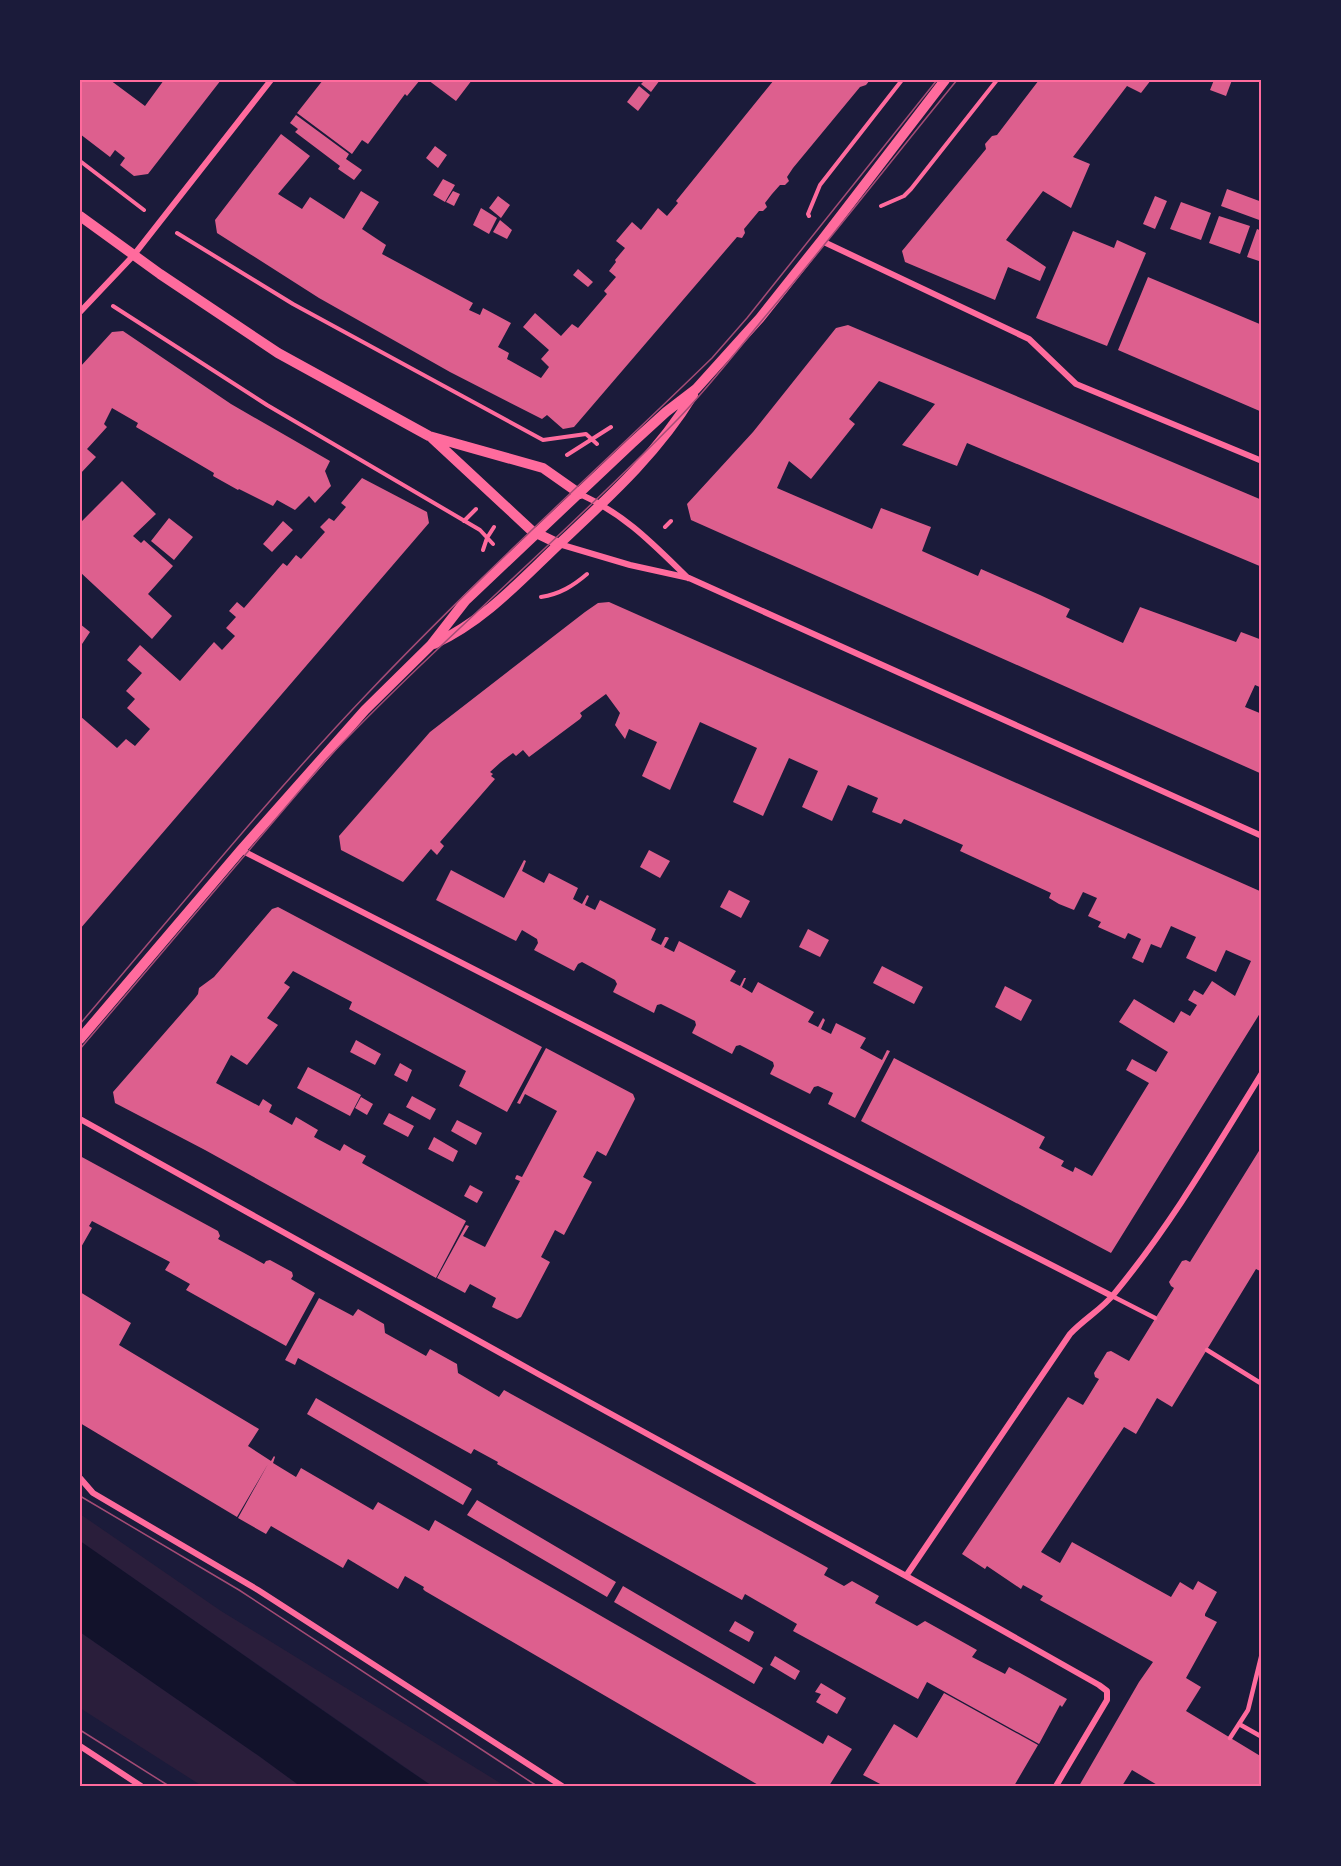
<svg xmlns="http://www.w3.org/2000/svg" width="1341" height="1866" font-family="'Asap Condensed',sans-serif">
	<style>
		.green { fill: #2a1e3b }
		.water { fill: #12122b }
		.building { fill: #dd5f8e }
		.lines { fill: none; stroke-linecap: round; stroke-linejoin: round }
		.path { stroke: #ff6b9d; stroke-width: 4 }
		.service { stroke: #ff6b9d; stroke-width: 4.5 }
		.minor { stroke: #ff6b9d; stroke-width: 6 }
		.tertiary { stroke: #ff6b9d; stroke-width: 10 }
		.tram { stroke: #a44b75; stroke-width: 1.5 }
		.neatline { fill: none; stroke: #ff6b9d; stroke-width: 2 }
	</style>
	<rect width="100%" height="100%" fill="#1b1b3a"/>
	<path class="green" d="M80,1514L221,1611L505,1786H432L80,1541Z
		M80,1632L259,1756L300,1786H202L80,1708Z"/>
	<path class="water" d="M80,1541L401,1765L432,1786H300L259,1756L80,1632Z"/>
	<path class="building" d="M80,80H110L145,106L164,80H221L148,174L134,176L120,165L125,158L115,150L110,157L80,134Z
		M323,80H420L407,96L405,94L368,144L362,140L352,154L297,113Z
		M428,80H472L456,101Z
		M645,80H660L651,92L641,84Z
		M774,80H870L866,85L860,87L793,168L787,177L789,181L785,185H780L772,194L765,203L767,207L763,211H759L744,229L745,233L742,238L737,237L574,427L563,429L547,415L542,419L450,372L319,298L217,233L215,220L281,134L310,156L278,194L302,209L310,197L344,219L361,191L379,202L362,229L386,245L382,254L473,303L469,310L480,315L483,308L511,323L498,347L509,353L507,359L541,378L549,367L541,359L549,350L523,327L535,313L561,336L572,324L578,328L607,294L604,291L616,277L609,271L616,262L615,260L625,248L616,241L632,222L641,230L658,208L667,216L678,203L676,201Z
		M1039,80H1151L1141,93L1127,86L1073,157L1090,164L1071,208L1043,191L1006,240L1046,267L1040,281L1008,267L995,300L905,262L902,251L986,149L985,144L992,136L997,135Z
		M1214,80H1232L1226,96L1210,90Z
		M639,86L650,95L638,111L627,102Z
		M296,115L349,154L346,159L362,170L354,180L338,169L340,166L295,132L298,129L290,123Z
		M435,146L447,155L438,168L426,158Z
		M443,179L455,185L445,202L433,195Z
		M1227,189L1262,202V221L1221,206Z
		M453,191L460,194L454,206L446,202Z
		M498,196L510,205L501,218L489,208Z
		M1155,196L1167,201L1155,229L1143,224Z
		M1181,202L1211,213L1201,240L1170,229Z
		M481,208L497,218L489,234L473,225Z
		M1219,216L1250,226L1240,254L1209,243Z
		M500,220L512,230L507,239L493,232Z
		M1257,229L1262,231V262L1247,257Z
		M1073,231L1114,248L1117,240L1146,253L1107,346L1036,318Z
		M578,269L593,282L588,287L573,275Z
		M1148,277L1262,325V412L1118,350Z
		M848,325L1262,500V567L967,443L957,466L902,445L935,404L879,381L849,419L855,424L811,479L789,461L777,488L872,529L881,508L931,527L922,551L978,576L981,569L1040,595L1070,609L1066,617L1123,643L1140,607L1236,642L1241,632L1262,640V688L1255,685L1245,707L1262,714V774L691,520L687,504L753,432L836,328Z
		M123,331L231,404L330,461L325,471L331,486L315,503L309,496L295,510L277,500L273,506L239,489L238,490L213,476L214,473L136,427L138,423L112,408L104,424L107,427L87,449L96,457L80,474V367L112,332Z
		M362,478L427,512L429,523L80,929V716L117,748L126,739L135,746L150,729L127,708L135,699L126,691L142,673L127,660L140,645L180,681L214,642L222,650L235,636L226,628L236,617L229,611L237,602L244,608L283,563L287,566L296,555L301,559L325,532L320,527L329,518L334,521L346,507L341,503Z
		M122,481L156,514L133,536L141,543L144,540L173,566L148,594L172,616L152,639L80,572V523Z
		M169,518L193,537L174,560L151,541Z
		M283,521L293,530L272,552L263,544Z
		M609,602L1262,892V1010L1111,1253L861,1121L894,1058L1045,1137L1039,1148L1064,1161L1061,1166L1073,1172L1075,1167L1092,1176L1149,1083L1126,1070L1132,1059L1156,1072L1168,1052L1119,1022L1134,999L1174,1023L1181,1011L1190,1016L1197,1005L1188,1000L1194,990L1203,995L1212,981L1235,996L1251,961L1226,950L1216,972L1186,958L1196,937L1171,926L1161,948L1151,944L1143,963L1132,958L1141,939L1128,933L1125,939L1098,927L1101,922L1088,916L1097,898L1083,892L1074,910L1059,904L1049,898L1051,893L960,851L963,845L904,819L901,824L872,812L878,798L848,785L832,821L802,807L818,771L789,758L763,816L733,802L757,748L700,722L670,790L642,776L657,742L629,729L625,739L615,725L620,713L606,694L580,713L582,716L580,719L529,757L523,750L516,756L513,753L501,762L490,772L493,774L491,776L495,779L440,842L444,846L437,855L431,849L403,882L341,850L339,836L430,732L585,612L598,603Z
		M80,624L90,632L80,647Z
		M649,850L670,861L660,878L640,867Z
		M524,860L526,861L522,871L544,883L549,873L578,888L573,899L582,904L587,895L589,896L585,905L595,910L600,900L656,929L651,940L661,945L665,937H667L669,938L664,947L674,952L679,941L736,971L730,981L740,986L744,978H746L742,987L752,993L758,982L814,1012L808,1022L818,1027L823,1018L825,1020L821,1029L831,1034L836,1023L866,1038L860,1048L882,1060L887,1050L890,1051L855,1118L828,1104L833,1093L818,1086L814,1087L810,1094L770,1074L774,1066L773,1062L740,1045L736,1046L732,1054L692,1033L696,1025L695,1021L661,1004L657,1005L654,1013L613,992L617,984L615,980L582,962L578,964L574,971L534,950L538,943L537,939L522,930L516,941L436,900L451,870L504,898Z
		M729,890L750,901L741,918L720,907Z
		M278,907L542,1047L507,1112L459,1086L466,1071L349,1009L352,1002L293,971L284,983L290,987L267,1018L278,1025L247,1065L231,1055L216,1083L259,1106L263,1099L272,1105L269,1112L292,1125L296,1117L318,1130L314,1137L340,1151L344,1144L354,1150L366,1156L362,1163L466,1221L436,1278L205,1150L115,1103L113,1092L195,998L198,994L199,988L214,977L272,909Z
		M808,929L829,940L820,957L799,947Z
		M882,966L923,987L914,1004L873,983Z
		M1005,986L1032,1000L1021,1021L995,1007Z
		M356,1040L381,1054L375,1065L350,1052Z
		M546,1048L633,1094L635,1099L606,1156L597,1151L583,1177L592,1182L564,1235L555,1230L541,1257L550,1262L521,1317L517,1319L492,1307L496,1298L470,1284L465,1293L437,1278L466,1225L469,1226L463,1236L485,1247L520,1181L515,1179L516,1176L517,1175L522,1177L557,1111L525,1094L520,1104L517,1103Z
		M400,1063L412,1070L407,1082L394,1075Z
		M308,1067L361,1095L350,1116L297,1088Z
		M412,1096L436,1109L430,1120L406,1107Z
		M361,1097L373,1104L367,1115L355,1108Z
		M389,1113L414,1126L408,1137L383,1124Z
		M457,1120L482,1133L476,1145L451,1131Z
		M434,1137L458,1151L453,1162L428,1149Z
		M1262,1146V1272L1256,1269L1172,1407L1157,1398L1136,1434L1124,1427L1041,1552L1060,1563L1072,1542L1171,1597L1180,1582L1193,1590L1198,1581L1217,1592L1205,1614V1616L1217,1622L1186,1678L1201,1687L1186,1711L1262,1757V1786H1159L1132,1770L1122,1786H1079L1139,1682L1153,1662L1040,1600L1043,1596L1023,1585L1021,1589L987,1566L985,1569L962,1554L1068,1397L1083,1405L1099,1379L1095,1377L1094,1373L1107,1352L1111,1351L1129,1361L1174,1288L1171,1286L1169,1282L1182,1261L1186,1260L1190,1262Z
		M80,1156L218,1231L220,1236L218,1239L235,1248L264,1264L266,1261L270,1260L292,1272L293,1276L291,1279L315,1293L286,1346L186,1290L190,1284L165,1270L170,1262L92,1221L89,1226L92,1228L80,1249Z
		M470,1185L483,1192L477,1203L464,1196Z
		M80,1292L131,1323L119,1345L259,1429L248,1446L271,1461L274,1456L275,1457L273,1463L296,1477L301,1468L373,1510L378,1502L429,1531L435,1520L823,1744L828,1735L852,1749L829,1786H760L425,1591L423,1589L424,1587L405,1576L398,1589L348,1559L343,1568L271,1526L266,1534L238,1518L268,1464L237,1517L80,1423Z
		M319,1298L353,1316L358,1309L384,1324L385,1333L426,1356L430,1349L457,1364L458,1373L499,1397L504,1390L828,1568L824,1575L844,1586L852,1581L879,1596L875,1603L917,1626L925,1621L977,1650L972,1657L1005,1674L1009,1667L1067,1699L1062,1707L1060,1705L1039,1744L927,1682L918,1699L793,1631L797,1624L745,1594L742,1600L497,1464L498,1462L474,1449L471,1454L298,1358L295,1365L285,1360Z
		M316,1398L472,1489L463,1505L307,1414Z
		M477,1500L616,1582L607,1597L467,1515Z
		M623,1586L763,1668L754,1684L614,1602Z
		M735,1621L754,1632L749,1642L729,1631Z
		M775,1656L800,1671L795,1680L770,1665Z
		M821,1683L846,1698L837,1714L816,1702L821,1694L815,1692Z
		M944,1693L1038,1745L1014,1786H884L863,1775L894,1724L917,1738Z"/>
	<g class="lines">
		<path class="path" d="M80,161L144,210
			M881,206L904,196L911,189L997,80
			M809,216L808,214L820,185L902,80
			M177,233L293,304L543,440L586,434L597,444
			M113,306L267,405L480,530L493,544
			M567,455L611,427
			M464,521L476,509
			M665,527L671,521
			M483,550L487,538L494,527
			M541,597C560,594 573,586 587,574"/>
		<path class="service" d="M1112,1296L1155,1318
			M1207,1350L1262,1384
			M1239,1724L1262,1737
			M1230,1738L1248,1710L1262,1653"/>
		<path class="minor" d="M822,240L826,243L1029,339L1076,384L1262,461
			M80,312L133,256L271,80
			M580,494C626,515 653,544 688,578
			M559,544L630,565L689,578L1262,836
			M241,850L1112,1296
			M80,1119L540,1375L906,1576L1099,1685L1107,1691V1700L1056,1786
			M80,1478L93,1493L258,1590L562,1786
			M906,1576L1070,1334C1084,1319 1102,1309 1114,1294C1171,1225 1215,1149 1262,1073
			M80,1746L141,1786"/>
		<path class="tertiary" d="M80,216L160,274L278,353L429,436L543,468L580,494
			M432,438L532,531L559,544
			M434,644C484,621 520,581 559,544C608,498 658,453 693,395
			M80,1039L241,850L365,710L431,645L466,600L632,443L666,412L696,389L760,318L822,240L945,80"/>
		<path class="tram" d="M80,1024C175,913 267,799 368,693C478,577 597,470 712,358L747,318L937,80
			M80,1049L325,761C438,642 564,536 678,419C710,386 739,348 769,312C833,236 894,157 957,80
			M80,1496L239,1590L537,1786
			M80,1730L169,1786"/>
	</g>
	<rect width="1341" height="1866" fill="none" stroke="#1b1b3a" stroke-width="162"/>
	<rect x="81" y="81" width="1179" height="1704" class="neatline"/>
</svg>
